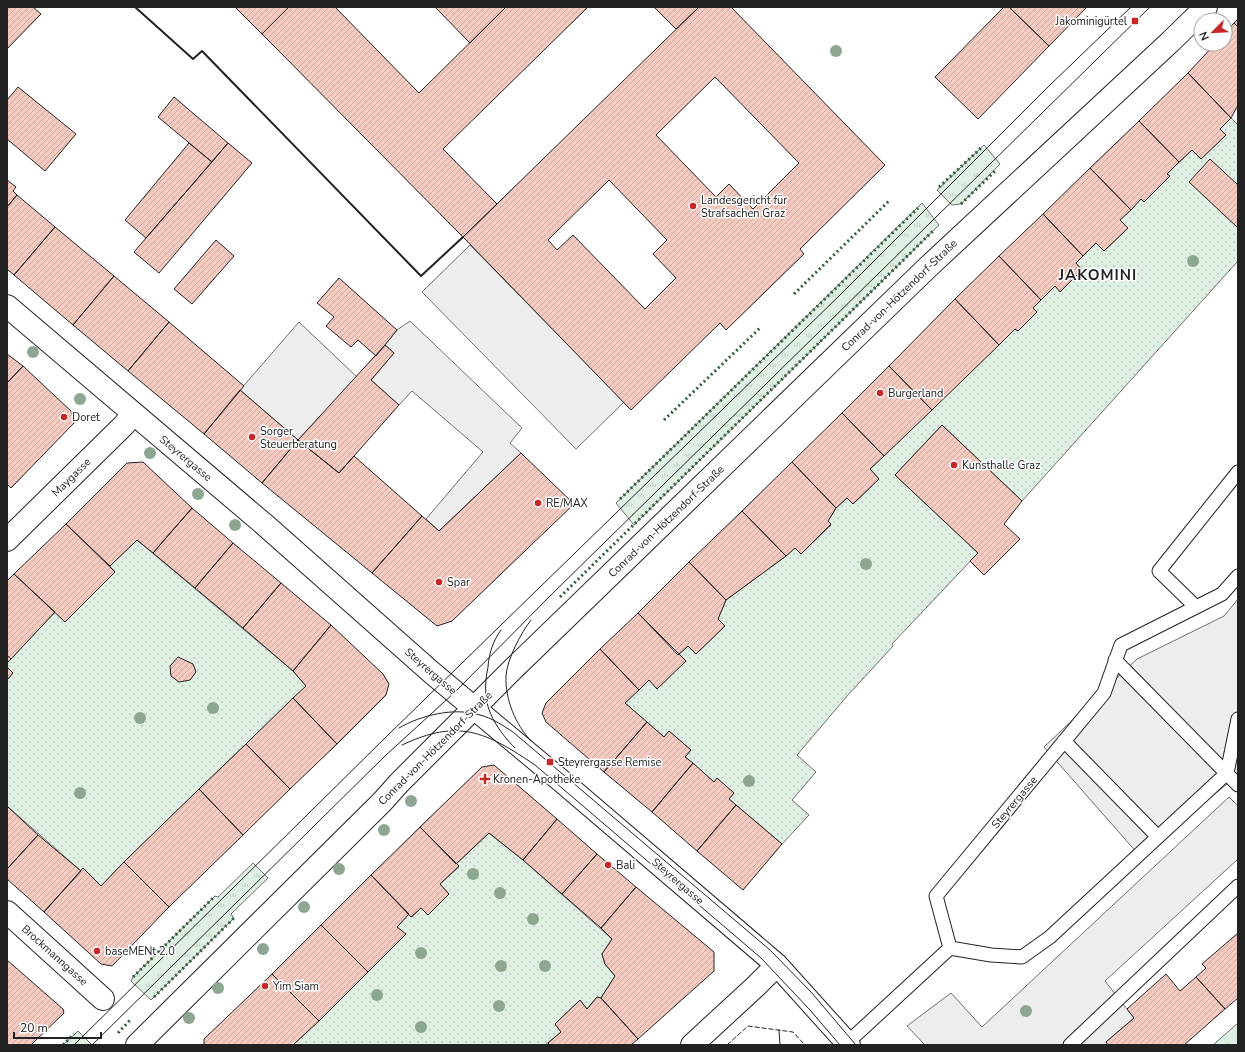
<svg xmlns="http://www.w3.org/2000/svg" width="1245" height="1052" font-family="'Nunito Sans',sans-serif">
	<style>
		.grass { fill: url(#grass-tufts); stroke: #6f6f6f }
		.garden { fill: url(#garden-dots); stroke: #6f6f6f }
		.parking { fill: #ededed; stroke: #6f6f6f }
		.building { fill: url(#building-hatch); stroke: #222; fill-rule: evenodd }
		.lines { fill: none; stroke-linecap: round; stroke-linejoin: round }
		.lane-casing { stroke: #222; stroke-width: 15 }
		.street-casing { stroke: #222; stroke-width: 24 }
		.secondary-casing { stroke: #222; stroke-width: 24 }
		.primary-casing { stroke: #222; stroke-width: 24 }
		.lane { stroke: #fff; stroke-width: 13 }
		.street { stroke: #fff; stroke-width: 22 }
		.secondary { stroke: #fff; stroke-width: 22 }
		.primary { stroke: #fff; stroke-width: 22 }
		.tram { stroke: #222; stroke-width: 1 }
		.hedge { stroke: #2f5e38; stroke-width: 3; stroke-dasharray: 2 3; stroke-linecap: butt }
		.fence { stroke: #222; stroke-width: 1; stroke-dasharray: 5 2; stroke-linecap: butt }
		.wall { stroke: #222; stroke-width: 2 }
		.tree { fill: #8da692 }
		.poi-dot { fill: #c62828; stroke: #fff; stroke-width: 1.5 }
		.labels { text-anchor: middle; stroke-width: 3; stroke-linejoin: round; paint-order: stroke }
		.poi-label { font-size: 11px; fill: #222; stroke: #fff; text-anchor: start }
		.street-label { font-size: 11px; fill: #222; stroke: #fff }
		.district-label { font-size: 15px; font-weight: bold; letter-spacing: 1px; fill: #222; stroke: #fff }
	</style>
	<defs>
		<pattern id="grass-tufts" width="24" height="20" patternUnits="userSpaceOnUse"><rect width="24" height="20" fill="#e0efe3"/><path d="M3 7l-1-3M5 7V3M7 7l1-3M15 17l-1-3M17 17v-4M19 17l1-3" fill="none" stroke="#c0cdc2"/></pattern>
		<pattern id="garden-dots" width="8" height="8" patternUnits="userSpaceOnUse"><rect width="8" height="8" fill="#e0efe3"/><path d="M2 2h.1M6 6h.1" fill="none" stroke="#c0cdc2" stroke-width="1.8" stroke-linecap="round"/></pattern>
		<pattern id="building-hatch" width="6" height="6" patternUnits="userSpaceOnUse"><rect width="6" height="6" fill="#f3c9c0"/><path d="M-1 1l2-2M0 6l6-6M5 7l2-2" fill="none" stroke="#d0aca5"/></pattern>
	</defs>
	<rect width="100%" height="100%" fill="#fff"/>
	<path class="grass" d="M984,145L1000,164L961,204L952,205L937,190Z
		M922,203L939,225L634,525L616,503Z
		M253,863L268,878L231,914L234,918L151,1000L131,981L133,977L215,896L218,897Z
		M1238,1023V1045H1213Z
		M78,1031L92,1045H63Z"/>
	<path class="garden" d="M1231,118L1238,125V261L1022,501L942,425L895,475L978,553L892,644L893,646L848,695L797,755L816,772L792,800L809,815L782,844L729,799L734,793L717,779L714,782L685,757L691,750L669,731L664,737L625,703L649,680L686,661L678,655L688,646L696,654L725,626L718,619L726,600L786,556L795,548L801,554L831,525L828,521L836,508L847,498L853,504L879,479L870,469L1015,329L1018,331L1037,312L1033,308L1055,286L1060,291L1082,270L1076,263L1096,243L1104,251L1128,228L1120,220L1141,199L1144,202L1169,177L1167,174L1192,150L1201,159L1226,135L1220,129Z
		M137,540L293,671L306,686L124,862L101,886L83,868L81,871L7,806V680L13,673L7,667V663L55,612L65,622L115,572L110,566Z
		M489,833L523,860L612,939L602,954L605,964L615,976L601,998L597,997L587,1009L580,1000L555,1024L561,1032L545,1045H293L405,934L397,927L409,914L412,917L421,908L428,915L449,894L440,884L459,867L456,864Z"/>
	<path class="parking" d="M470,245L624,402L576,449L422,292Z
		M410,321L522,428L510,443L521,453L439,531L426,519L483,452L412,391L399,405L371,380L394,353L385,345L397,330Z
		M299,322L357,377L298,440L240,390Z
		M1238,599V788L1232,780L1139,855L1044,747L1137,659L1224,616Z
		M1229,797L1238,806V859L1105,981L1134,1018L1106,1042L1108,1045H925L907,1026L951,993L982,1027Z"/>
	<path class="building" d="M7,7H33L41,14L7,49Z
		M235,7H289L262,34Z
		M289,7H335L419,93L506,7H588L443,149L497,204L463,237L262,34Z
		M435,7H506L470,43Z
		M654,7H699L676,29Z
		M699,7H731L885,165L800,249L804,254L726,330L720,323L631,410L463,237ZM715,77L799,163L753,209L729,184L716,197L656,135ZM609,180L667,240L653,254L676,278L645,309L573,235L557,250L548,240Z
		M1004,7H1009L1049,46L978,119L935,77Z
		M1009,7H1087L1049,46Z
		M1238,19V27L1234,23Z
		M1234,23L1238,27V105L1231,118L1188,73L1215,44H1225V33Z
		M1188,73L1231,118L1220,129L1226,135L1201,159L1192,150L1179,162L1139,121Z
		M18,87L76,134L45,171L7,139V100Z
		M174,97L228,143L212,162L158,117Z
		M1139,121L1179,162L1167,174L1170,176L1144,202L1141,199L1131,210L1090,168Z
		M189,143L212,162L146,238L125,220Z
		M228,143L252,163L159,273L134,252Z
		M1210,159L1238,185V228L1189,182Z
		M1090,168L1131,210L1120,220L1128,228L1104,251L1096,243L1083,256L1043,214Z
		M7,180L16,187L13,191L17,195L7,207Z
		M17,195L55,227L14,275L7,269V207Z
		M1043,214L1083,256L1076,263L1082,270L1060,292L1055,286L1041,300L999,256Z
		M55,227L114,276L73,325L14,275Z
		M216,240L234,256L192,304L174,289Z
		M999,256L1041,300L1033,308L1037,312L1018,331L1015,329L999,345L955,299Z
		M114,276L169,322L128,371L73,325Z
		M339,278L397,330L376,356L358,340L351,347L326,326L334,317L317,303Z
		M955,299L999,345L932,410L889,366Z
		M169,322L244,386L204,434L128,371Z
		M385,345L394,353L371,380L399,405L339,473L298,440Z
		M7,354L23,366L7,383Z
		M23,366L71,411L74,423L11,488L7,484V383Z
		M889,366L932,410L884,456L842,413Z
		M240,390L298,440L262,483L204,434Z
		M842,413L884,456L870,469L879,479L853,504L847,498L836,508L792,462Z
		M942,425L1022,501L1004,524L1020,539L984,575L970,561L978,553L895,475Z
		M298,440L339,473L354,456L422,516L372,573L262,483Z
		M521,453L574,504L452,621L437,626L372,573L422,516L439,531Z
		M143,462L192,508L153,553L137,540L110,566L66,524L127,463Z
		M792,462L836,508L828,521L831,524L801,554L795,548L786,556L742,511Z
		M192,508L233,543L195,588L153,553Z
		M742,511L786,556L726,600L689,562Z
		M66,524L115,572L65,622L14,574Z
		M233,543L281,583L243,628L195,588Z
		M689,562L726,600L718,619L725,626L696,654L688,646L678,655L638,613Z
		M14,574L55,612L11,659L7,655V581Z
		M281,583L331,625L293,671L243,628Z
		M638,613L686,661L657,689L649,680L639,690L600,649Z
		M331,625L383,674L389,684L386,695L337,744L293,698L306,686L293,671Z
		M600,649L639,690L625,703L647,722L604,772L546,722L542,713L546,703Z
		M7,655L11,659L7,663Z
		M178,657L193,664L196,672L190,680L179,682L171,676L170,666Z
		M7,667L13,673L7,680Z
		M293,698L337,744L290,789L246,744Z
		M647,722L664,737L669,731L691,750L685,757L693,763L652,812L604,772Z
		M246,744L290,789L243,835L199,789Z
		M693,763L714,782L717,778L734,793L729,799L736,805L697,851L652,812Z
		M494,765L557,819L523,860L489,833L456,864L420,827L482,767Z
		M199,789L243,835L169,907L124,862Z
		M736,805L782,844L743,890L697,851Z
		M7,806L38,835L7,869Z
		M557,819L597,854L562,894L523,860Z
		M420,827L459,866L440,884L449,894L428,915L421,908L411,917L371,875Z
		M38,835L81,871L44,912L7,879V869Z
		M597,854L636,887L601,928L562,894Z
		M124,862L169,907L112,966L101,964L44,912L83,868L101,886Z
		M371,875L409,914L397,927L406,934L368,972L321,925Z
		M636,887L714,952V971L638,1039L601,998L615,976L605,964L602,954L612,939L601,928Z
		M321,925L368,972L319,1021L272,974Z
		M1238,933V998L1225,1009L1196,977L1206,968L1202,964Z
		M7,960L63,1009L64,1013L31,1045H7Z
		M272,974L319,1021L293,1045H204V1039Z
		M1166,974L1180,991L1196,977L1225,1009L1184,1045H1108L1106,1042L1134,1018L1127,1009Z
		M597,997L601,998L638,1039L631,1045H550L548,1043L561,1032L555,1024L580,1000L587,1009Z"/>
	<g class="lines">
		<defs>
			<path id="lane" d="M1196,607L1159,571L1238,472
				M1115,660L1238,785
				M1064,741L1158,837
				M950,948L936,896L1104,693L1121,645L1222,594L1238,576
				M847,1043L950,948L991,955L1022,957L1050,937L1227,773L1238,719
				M1070,1045L1238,886"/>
			<path id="street" d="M7,540L124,425L133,414
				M474,708L565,784L777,965L849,1045
				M7,912L103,999
				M692,1045L756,986L777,965"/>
			<path id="secondary" d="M7,306L265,525L431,672L474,708"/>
			<path id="primary" d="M137,1045L382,802L399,783L512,670L928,267L1169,43L1206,7"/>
		</defs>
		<use href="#lane" class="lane-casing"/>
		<use href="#street" class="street-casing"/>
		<use href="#secondary" class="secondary-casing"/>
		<use href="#primary" class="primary-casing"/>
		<use href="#lane" class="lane"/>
		<use href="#street" class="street"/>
		<use href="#secondary" class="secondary"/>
		<use href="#primary" class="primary"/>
		<path class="tram" d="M531,620C521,633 507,659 506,676C505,700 516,725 531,741
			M501,630C493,641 489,653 488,667C486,676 485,686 486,695C487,715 502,735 515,748
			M399,728C421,715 455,707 480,715C492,718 502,725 513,732L770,950L811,992L856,1045
			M402,745C459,718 486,732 535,765L761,958L810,1010L840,1045
			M779,1030L780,1045
			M74,1045L386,737L840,295L1050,85L1131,7
			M92,1045L385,756L455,692L551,595L1150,7"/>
		<path class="hedge" d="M939,187L981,148
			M961,204L996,170
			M794,294L890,200
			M664,420L761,327
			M620,499L918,208
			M560,597L934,230
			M133,977L215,896
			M154,997L234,918
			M118,1033L131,1019
			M63,1045L74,1034"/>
		<path class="fence" d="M727,1045L748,1026L793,1032L805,1045"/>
		<path class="wall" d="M135,7L193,59L202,51L421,276L463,237"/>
	</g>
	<g class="tree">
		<circle cx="836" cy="51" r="6"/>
		<circle cx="1193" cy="261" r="6"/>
		<circle cx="33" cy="352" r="6"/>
		<circle cx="80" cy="399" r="6"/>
		<circle cx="150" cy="453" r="6"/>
		<circle cx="198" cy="494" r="6"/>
		<circle cx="235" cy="525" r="6"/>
		<circle cx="866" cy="564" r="6"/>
		<circle cx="213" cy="708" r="6"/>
		<circle cx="140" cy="718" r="6"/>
		<circle cx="749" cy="781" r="6"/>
		<circle cx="80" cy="793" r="6"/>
		<circle cx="411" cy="801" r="6"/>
		<circle cx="384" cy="830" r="6"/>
		<circle cx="339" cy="869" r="6"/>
		<circle cx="473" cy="874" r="6"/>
		<circle cx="500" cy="893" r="6"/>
		<circle cx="304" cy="907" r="6"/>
		<circle cx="533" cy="919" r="6"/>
		<circle cx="263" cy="949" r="6"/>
		<circle cx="421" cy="953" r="6"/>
		<circle cx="501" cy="966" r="6"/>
		<circle cx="545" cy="966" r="6"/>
		<circle cx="218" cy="988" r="6"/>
		<circle cx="377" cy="995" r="6"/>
		<circle cx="499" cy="1006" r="6"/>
		<circle cx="1026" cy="1011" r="6"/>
		<circle cx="189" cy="1018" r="6"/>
		<circle cx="421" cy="1027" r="6"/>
	</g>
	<g class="poi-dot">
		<rect x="1131" y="17" width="8" height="8" rx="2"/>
		<circle cx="693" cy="206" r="4"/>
		<circle cx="880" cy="393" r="4"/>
		<circle cx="64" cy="417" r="4"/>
		<circle cx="252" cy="437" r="4"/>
		<circle cx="954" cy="465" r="4"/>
		<circle cx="538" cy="503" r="4"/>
		<circle cx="439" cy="582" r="4"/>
		<rect x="546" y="758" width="8" height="8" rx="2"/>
		<path d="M483 773h4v4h4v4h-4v4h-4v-4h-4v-4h4z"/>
		<circle cx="608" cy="865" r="4"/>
		<circle cx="97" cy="951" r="4"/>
		<circle cx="265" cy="986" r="4"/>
	</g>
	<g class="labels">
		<g class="poi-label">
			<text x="1127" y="25" text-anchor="end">Jakominigürtel</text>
			<text x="701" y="204">Landesgericht für<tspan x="701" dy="13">Strafsachen Graz</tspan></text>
			<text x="888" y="397">Burgerland</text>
			<text x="72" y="421">Doret</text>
			<text x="260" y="435">Sorger<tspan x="260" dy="13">Steuerberatung</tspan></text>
			<text x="962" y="469">Kunsthalle Graz</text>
			<text x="546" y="507">RE/MAX</text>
			<text x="447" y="586">Spar</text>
			<text x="558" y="766">Steyrergasse Remise</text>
			<text x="493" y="783">Kronen-Apotheke</text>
			<text x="616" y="869">Bali</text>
			<text x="105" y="955">baseMENt 2.0</text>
			<text x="273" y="990">Yim Siam</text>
		</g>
		<g class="street-label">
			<text transform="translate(899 295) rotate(-44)" y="4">Conrad-von-Hötzendorf-Straße</text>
			<text transform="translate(186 458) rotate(40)" y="4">Steyrergasse</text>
			<text transform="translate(71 477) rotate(-45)" y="4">Maygasse</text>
			<text transform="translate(666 521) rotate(-44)" y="4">Conrad-von-Hötzendorf-Straße</text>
			<text transform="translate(431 671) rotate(41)" y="4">Steyrergasse</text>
			<text transform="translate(435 748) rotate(-45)" y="4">Conrad-von-Hötzendorf-Straße</text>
			<text transform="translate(1014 802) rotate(-50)" y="4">Steyrergasse</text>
			<text transform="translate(678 881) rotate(41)" y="4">Steyrergasse</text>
			<text transform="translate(55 955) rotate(42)" y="4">Brockmanngasse</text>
		</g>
		<g class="district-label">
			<text x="1098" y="280">JAKOMINI</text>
		</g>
	</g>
	<rect width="1245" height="1052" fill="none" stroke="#222222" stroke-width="16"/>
	<g transform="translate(1213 32) rotate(246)"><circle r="19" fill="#ffffff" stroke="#a7a7a7"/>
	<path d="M0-3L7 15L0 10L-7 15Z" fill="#c62828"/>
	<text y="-6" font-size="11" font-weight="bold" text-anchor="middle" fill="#222222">N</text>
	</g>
	<path d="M14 1032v6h87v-6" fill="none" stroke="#222222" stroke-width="2"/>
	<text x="20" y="1032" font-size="12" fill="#222222" stroke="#ffffff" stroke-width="3" paint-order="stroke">20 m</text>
</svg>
